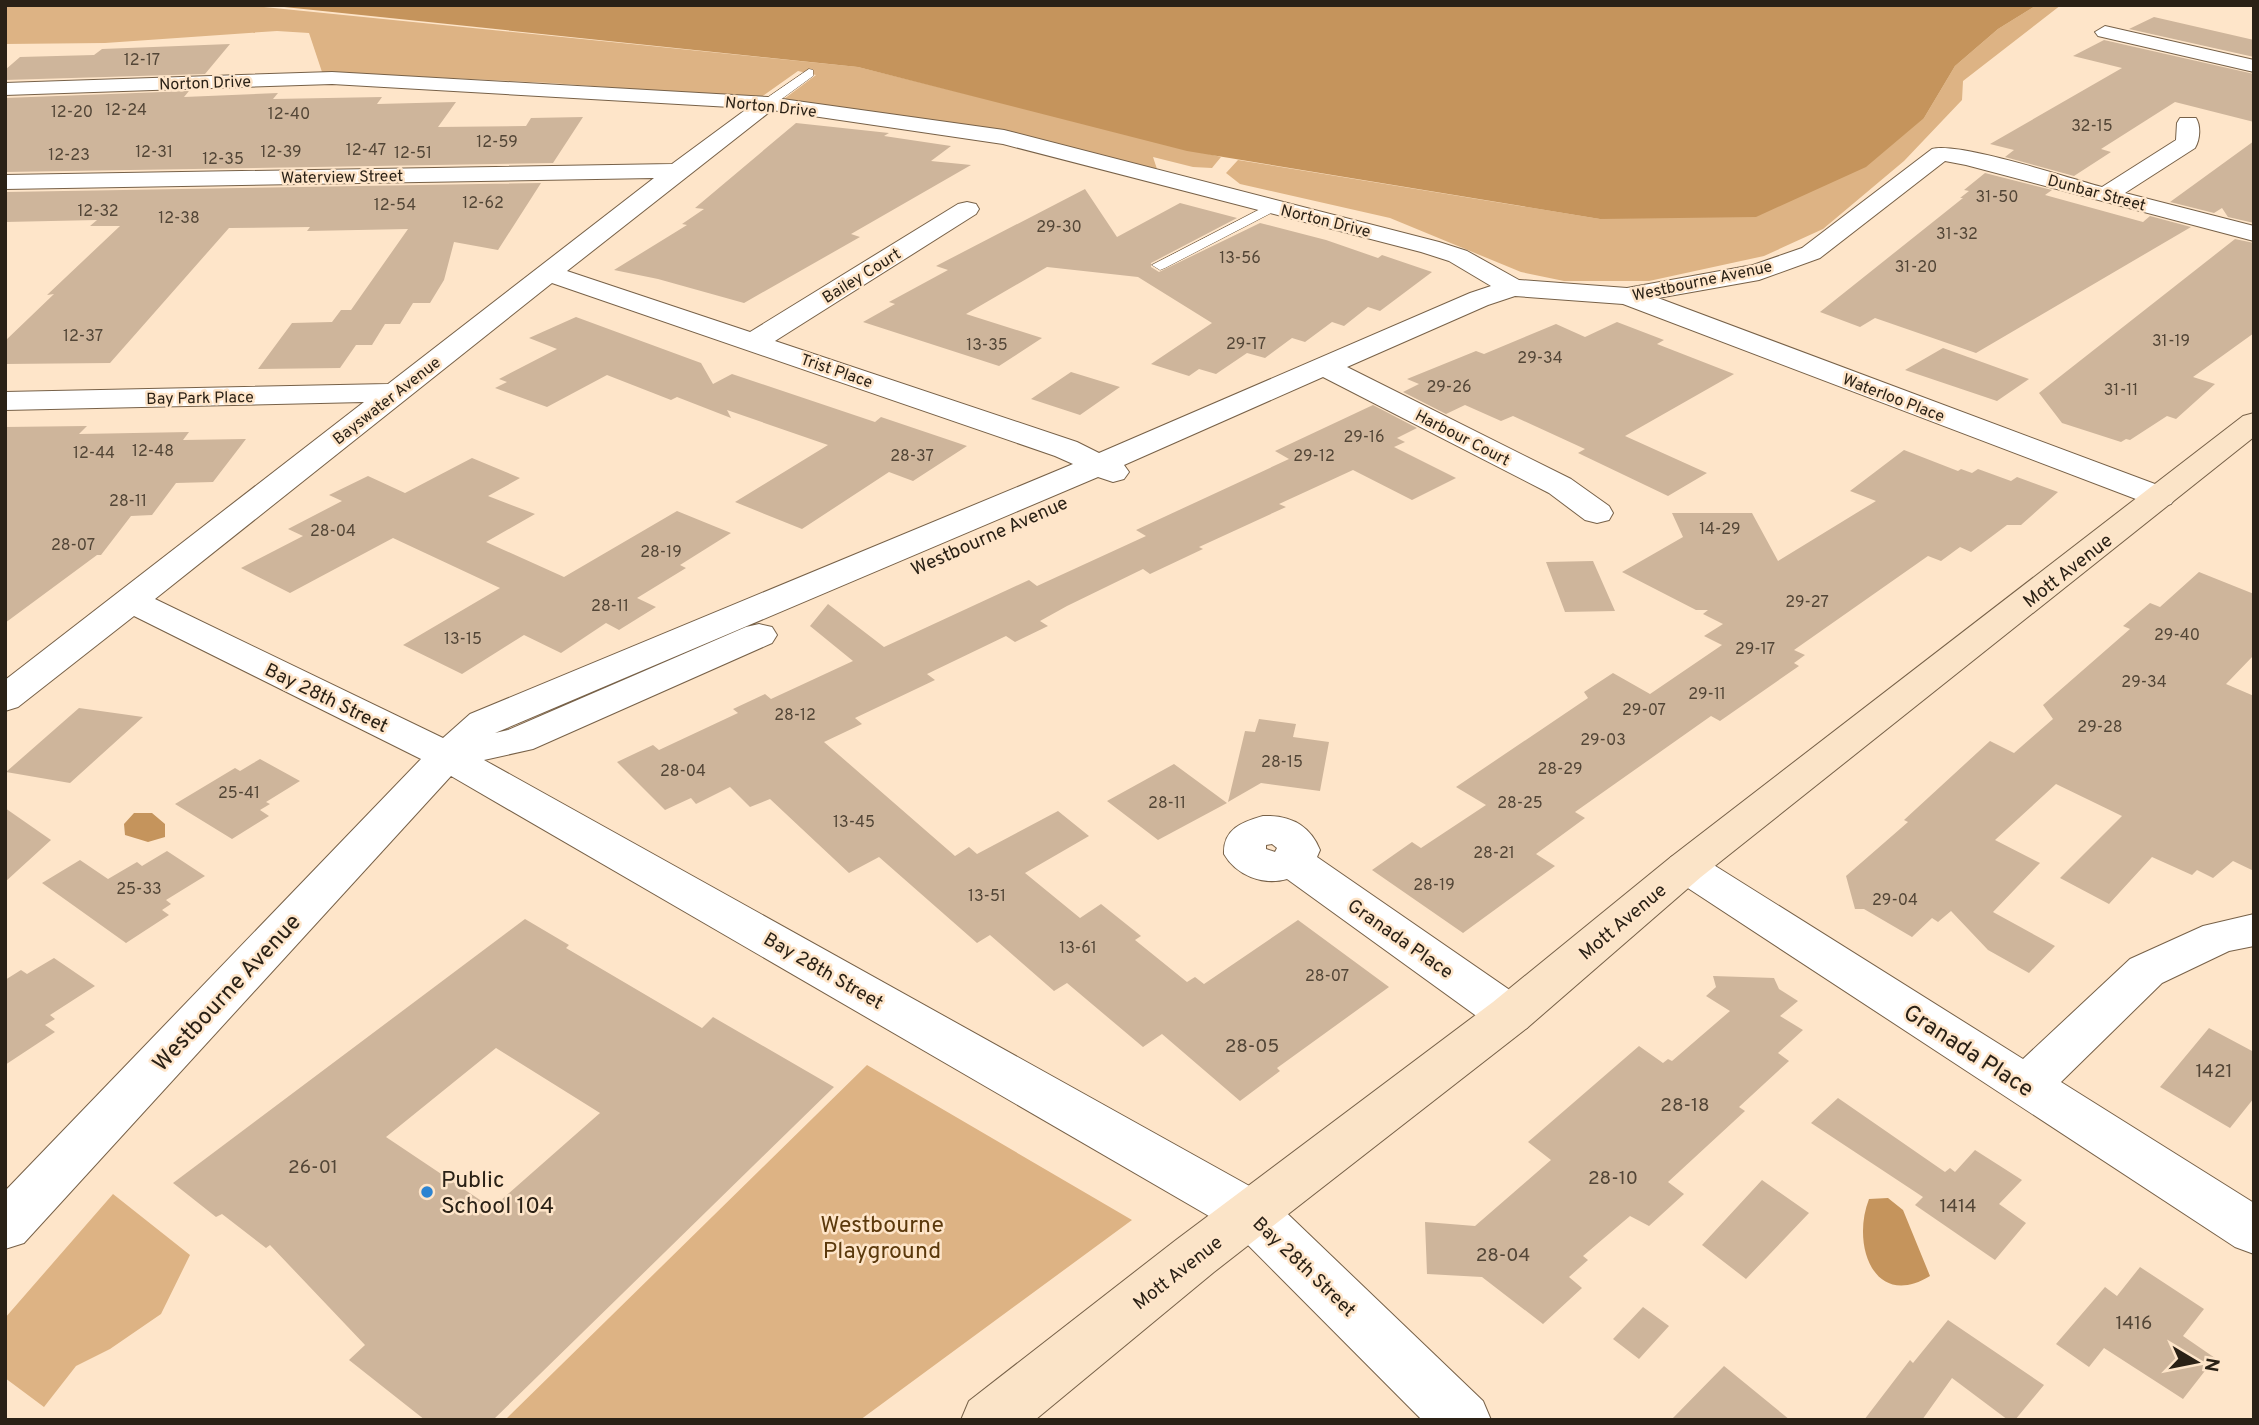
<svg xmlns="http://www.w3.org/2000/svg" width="2259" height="1425" font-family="Overpass,sans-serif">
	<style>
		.green { fill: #ddb384 }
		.water { fill: #c5945c }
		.building { fill: #ceb59b; fill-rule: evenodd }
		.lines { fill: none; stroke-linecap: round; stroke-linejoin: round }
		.lane-casing { stroke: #776148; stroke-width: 1 }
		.street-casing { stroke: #776148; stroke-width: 2 }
		.secondary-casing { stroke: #776148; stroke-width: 2 }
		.lane { fill: #fff; fill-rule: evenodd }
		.street { fill: #fff; fill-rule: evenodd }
		.secondary { fill: #fbe4c8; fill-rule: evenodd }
		.poi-dot { fill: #2c84d2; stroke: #fee5c9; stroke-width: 2.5 }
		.labels { text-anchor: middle; stroke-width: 5; stroke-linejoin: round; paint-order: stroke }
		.number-label { font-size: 16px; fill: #534637 }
		.far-street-label { font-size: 16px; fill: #2a2116; stroke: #fee5c9 }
		.street-label { font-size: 19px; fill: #2a2116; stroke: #fee5c9 }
		.near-number-label { font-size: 19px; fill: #534637 }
		.near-street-label { font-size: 23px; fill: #2a2116; stroke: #fee5c9 }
		.near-poi-label { font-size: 23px; fill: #2a2116; stroke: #fee5c9; text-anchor: start }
		.near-park-label { font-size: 23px; fill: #5b390c; stroke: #fee5c9 }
	</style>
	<rect width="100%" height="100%" fill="#fee5c9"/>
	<path class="green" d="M5,5H245L858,67L1221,157L1212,168L1193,167L1153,157L1157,169L1029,137L939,121L789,102L784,99L816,75L798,71L760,98L550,83L322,72L309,33L277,31L105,43L5,44Z
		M2037,5H2061L1963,81L1962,100L1904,161L1823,229L1764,256L1649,281H1564L1521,272L1390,218L1240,184L1226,173L1238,160L1600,219L1924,118L1955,66L1998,29Z
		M867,1065L1132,1220L860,1420H505Z
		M113,1194L190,1255L161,1314L110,1349L76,1366L44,1407L5,1378V1318Z"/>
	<path class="water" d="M265,5H2037L1998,29L1955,66L1924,118L1866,167L1756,217L1600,219L1187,151L858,67Z
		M134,813H152L165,824V837L148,842L125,835L124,824Z
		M1888,1198L1903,1210L1930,1276C1874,1310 1851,1245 1869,1199Z"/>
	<path class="building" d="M2154,17L2254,40V57L2129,29Z
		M2104,40L2254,74V122L2175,102L2101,149L2111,152L2074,176L2005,157L2014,150L1990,144L2122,68L2073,56Z
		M230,44L205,74L5,80V70L20,57L94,55L102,49Z
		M189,91L184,97L278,93L273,99L382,97L377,104L456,102L438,127L526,126L531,118L583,117L553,163L5,172V98Z
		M796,123L889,133L884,136L951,146L931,161L971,165L851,234L860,237L744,303L658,279L614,270L687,225L682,224L704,209L695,208Z
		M2254,141V223L2228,217L2222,208L2214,213L2170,202Z
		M1985,173L2052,190L2045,195L2143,222L2150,216L2191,227L1976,353L1875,318L1860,327L1820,312L1963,198H1960L1969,191L1964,190Z
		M541,183L498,250L454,242L444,280L430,303H413L400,324H385L372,345H356L340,368L258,369L292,323L332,322L341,310H351L408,229L307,231L310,227L229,228L110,363L5,364V341L54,294L47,295L120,226H90L97,220L5,222V192Z
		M1085,189L1117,237L1180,203L1237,218L1151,263V267L1159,272L1260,223L1326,240L1378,258L1382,255L1432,272L1380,311L1368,307L1344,326L1332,322L1305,342L1292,338L1265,358L1247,353L1216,374L1199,369L1189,376L1151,364L1212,323L1138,277L1047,267L966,314L1042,338L999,366L863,322L895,304L889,302L948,270L936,266Z
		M2235,239L2254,243V333L2193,377L2215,384L2176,419L2167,416L2130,440L2126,439L2121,442L2062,423L2039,393Z
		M576,317L701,363L713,384L732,374L875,422L881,417L967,446L913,481L889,472L802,529L735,502L828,445L727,410L731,418L677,397L671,400L607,375L547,407L495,388L507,382L499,379L557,349L529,338Z
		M1617,322L1664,340L1657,344L1734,374L1625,436L1707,473L1668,496L1578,453L1585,449L1513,416L1501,421L1465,405L1446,414L1403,392L1419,384L1407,379L1476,351L1484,354L1556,324L1585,337Z
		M1943,348L2029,379L1997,401L1905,370Z
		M1071,372L1120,387L1080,415L1031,399Z
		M1373,405L1417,428L1397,438L1405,442L1394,447L1456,478L1412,500L1353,470L1279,504L1286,507L1199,547L1203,549L1150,574L1143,569L1067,606L1040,621L1048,626L1015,642L1006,636L927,674L935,680L855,718L862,724L824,742L955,856L969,847L977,854L1058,811L1089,836L1025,873L1080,918L1101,904L1141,936L1135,940L1187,982L1195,977L1204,984L1298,920L1389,987L1277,1068L1280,1071L1240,1101L1162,1034L1143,1047L1067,983L1054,991L990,935L977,943L879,857L849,873L770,799L750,807L730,787L696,804L691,798L665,810L617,762L653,745L659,750L738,713L733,709L765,694L771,699L853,661L810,626L828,604L884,647L1029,580L1037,586L1146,536L1136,530L1289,459L1275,451Z
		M87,426L79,434L189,432L183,440L246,439L213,482L176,483L152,515L131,516L101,555H97L5,623V427Z
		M1904,450L1958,471L1961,469L1972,473L1978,469L2011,481L2017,477L2058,492L2021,525H2007L1971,552L1960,547L1941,561L1928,556L1794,650L1805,655L1794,663L1799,666L1720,721L1711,716L1575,812L1585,818L1536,854L1555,866L1463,933L1372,870L1412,842L1421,848L1486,805L1456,787L1588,698L1584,692L1613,673L1650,694L1722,645L1704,636L1723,624L1703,614L1708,610H1696L1622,572L1683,537L1672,513H1752L1778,561L1876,501L1850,491Z
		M472,458L520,478L488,496L535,514L486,542L564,577L677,511L731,533L680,565L686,568L637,598L656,607L619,630L606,623L561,653L524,635L462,674L403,645L500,588L393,538L290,593L241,568L303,536L288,529L342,501L329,495L368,476L405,493Z
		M1593,561L1615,611L1565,612L1546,562Z
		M2199,572L2254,594V655L2226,684L2254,696V871L2233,861L2213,878L2197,870L2192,875L2152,857L2109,904L2060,878L2122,816L2056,784L1995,840L2040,863L1993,912L2055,946L2029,973L1988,950L1951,911L1938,922L1932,918L1912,937L1864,909H1855L1846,876L1908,822L1904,820L1990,741L2014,753L2053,719L2043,705L2130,629L2123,626L2150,603L2160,607Z
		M79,708L143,717L70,783L6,772Z
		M1259,719L1296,724L1293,737L1329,742L1320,791L1261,783L1228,802L1245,731L1255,732Z
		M260,759L300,781L266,802L270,804L260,810L269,816L232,839L175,804L235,768L240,771Z
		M1174,764L1227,803L1158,840L1107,801Z
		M5,808L51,840L5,882Z
		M167,851L205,876L166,900L171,904L162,910L169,915L126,943L42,883L80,860L108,879L137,862L142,866Z
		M525,919L569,945L566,948L702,1028L713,1017L834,1087L493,1420H425L349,1360L365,1345L270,1245L266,1248L222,1214L216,1217L173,1183ZM496,1048L600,1113L492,1208L386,1137Z
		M54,958L95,986L50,1015L55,1019L45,1025L55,1032L5,1065V980L21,970L27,974Z
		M1713,976L1774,978L1779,989L1798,1001L1780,1016L1803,1030L1778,1053L1789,1061L1739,1107L1745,1111L1668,1182L1684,1194L1649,1226L1630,1216L1583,1256L1588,1260L1569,1277L1582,1288L1543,1324L1482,1277L1427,1274L1425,1222L1475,1226L1551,1160L1528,1142L1639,1046L1663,1063L1668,1059L1672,1061L1730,1011L1706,996L1716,987Z
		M2209,1028L2254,1052V1098L2230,1128L2160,1087Z
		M1838,1098L1945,1172L1950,1168L1955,1172L1975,1150L2022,1180L1999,1204L2026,1223L1995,1260L1915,1205L1923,1197L1811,1123Z
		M1762,1180L1809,1213L1746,1279L1702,1245Z
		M2140,1267L2204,1309L2183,1336L2215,1358L2183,1399L2104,1348L2089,1367L2056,1344L2105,1287L2117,1296Z
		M1643,1307L1669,1326L1639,1359L1613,1339Z
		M1948,1320L2044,1385L2015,1420H2008L1952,1378L1922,1420H1864L1910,1360L1913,1363Z
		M1724,1366L1790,1420H1671Z"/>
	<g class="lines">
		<defs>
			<path id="lane" d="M809,69L813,70V76L772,106H764V100Z
				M1272,203L1279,207L1277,210L1165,268L1160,270L1152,265Z"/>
			<path id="street" d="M2105,26L2254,60V72L2098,36L2095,32Z
				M332,72L768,97L1004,130L1439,242L1467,251L1519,280L1627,288L1753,265L1802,248L1932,149C1960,142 2068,178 2102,187L2176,140L2177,123L2180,118H2196C2201,126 2200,140 2195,148L2125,193L2254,226V241L1966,165L1945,161L1820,258L1759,280L1658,298L2171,490L2176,497L2171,504L2160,507L2149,504L1623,304L1515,296L1488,305L1347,367L1571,479L1609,506L1613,513L1609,520L1597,523L1585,520L1549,493L1323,377L1124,465L1129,472L1124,479L1113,482L1098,477L495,733L508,730L746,627L759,624L772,627L777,635L772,643L533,749L484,760L1271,1198L1483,1401L1491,1420H1422L1233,1230L451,776L24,1243L5,1249V1191L421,759L134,616L18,707L5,711V680L364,402L5,410V392L388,384L654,178L5,189V175L672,164L748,108L332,84L5,95V83ZM772,110L1003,144L1421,252L1449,261L1491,286L1470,293L1099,453L1077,442L775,341L976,214L979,209L976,204L967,202L958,204L750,332L567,271ZM552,283L1055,456L1073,464L470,714L443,738L155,599Z
				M1263,816C1290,815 1310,825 1320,850L1317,857L1527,1002L1534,1015L1527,1028L1510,1033L1493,1028L1287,879C1263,886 1236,875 1224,854C1223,829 1242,822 1263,816ZM1272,844L1277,848L1275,852L1266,849V845Z
				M1686,852L1701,857L2023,1059L2130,959L2203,926L2254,914V946L2229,951L2162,983L2061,1082L2254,1203V1254L2235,1247L1671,877L1665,867L1671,857Z"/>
			<path id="secondary" d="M2254,413V437L1701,877L1527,1028L1214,1272L1035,1420H961L969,1401L1176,1240L1493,1002L1671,857L2243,416Z"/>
		</defs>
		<use href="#lane" class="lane-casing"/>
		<use href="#street" class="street-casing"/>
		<use href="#secondary" class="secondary-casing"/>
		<use href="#lane" class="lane"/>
		<use href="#street" class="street"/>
		<use href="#secondary" class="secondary"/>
	</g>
	<circle class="poi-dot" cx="427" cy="1192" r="7"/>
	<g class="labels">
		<g class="number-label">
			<text x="142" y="65">12-17</text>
			<text x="126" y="115">12-24</text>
			<text x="72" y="117">12-20</text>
			<text x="289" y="119">12-40</text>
			<text x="2092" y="131">32-15</text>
			<text x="497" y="147">12-59</text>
			<text x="366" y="155">12-47</text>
			<text x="154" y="157">12-31</text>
			<text x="281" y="157">12-39</text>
			<text x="413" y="158">12-51</text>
			<text x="69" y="160">12-23</text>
			<text x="223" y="164">12-35</text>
			<text x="1997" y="202">31-50</text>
			<text x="483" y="208">12-62</text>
			<text x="395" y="210">12-54</text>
			<text x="98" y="216">12-32</text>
			<text x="179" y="223">12-38</text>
			<text x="1059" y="232">29-30</text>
			<text x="1957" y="239">31-32</text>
			<text x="1240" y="263">13-56</text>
			<text x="1916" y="272">31-20</text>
			<text x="83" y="341">12-37</text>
			<text x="2171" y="346">31-19</text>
			<text x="1246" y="349">29-17</text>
			<text x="987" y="350">13-35</text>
			<text x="1540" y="363">29-34</text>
			<text x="1449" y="392">29-26</text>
			<text x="2121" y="395">31-11</text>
			<text x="1364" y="442">29-16</text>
			<text x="153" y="456">12-48</text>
			<text x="94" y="458">12-44</text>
			<text x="912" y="461">28-37</text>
			<text x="1314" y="461">29-12</text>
			<text x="128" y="506">28-11</text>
			<text x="1720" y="534">14-29</text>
			<text x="333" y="536">28-04</text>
			<text x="73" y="550">28-07</text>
			<text x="661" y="557">28-19</text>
			<text x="1807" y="607">29-27</text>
			<text x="610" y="611">28-11</text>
			<text x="2177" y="640">29-40</text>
			<text x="463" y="644">13-15</text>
			<text x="1755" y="654">29-17</text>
			<text x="2144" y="687">29-34</text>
			<text x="1707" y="699">29-11</text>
			<text x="1644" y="715">29-07</text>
			<text x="795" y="720">28-12</text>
			<text x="2100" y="732">29-28</text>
			<text x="1603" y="745">29-03</text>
			<text x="1282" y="767">28-15</text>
			<text x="1560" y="774">28-29</text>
			<text x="683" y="776">28-04</text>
			<text x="239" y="798">25-41</text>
			<text x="1167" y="808">28-11</text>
			<text x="1520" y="808">28-25</text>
			<text x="854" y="827">13-45</text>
			<text x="1494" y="858">28-21</text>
			<text x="1434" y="890">28-19</text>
			<text x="139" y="894">25-33</text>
			<text x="987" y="901">13-51</text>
			<text x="1895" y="905">29-04</text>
			<text x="1078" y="953">13-61</text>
			<text x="1327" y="981">28-07</text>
		</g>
		<g class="far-street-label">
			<text transform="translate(205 82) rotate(-2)" y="6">Norton Drive</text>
			<text transform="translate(771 106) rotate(6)" y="6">Norton Drive</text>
			<text transform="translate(342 176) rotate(-1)" y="6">Waterview Street</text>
			<text transform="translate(2097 192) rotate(15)" y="6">Dunbar Street</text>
			<text transform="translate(1326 220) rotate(14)" y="6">Norton Drive</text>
			<text transform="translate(861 275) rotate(-32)" y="6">Bailey Court</text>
			<text transform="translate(1702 280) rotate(-12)" y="6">Westbourne Avenue</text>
			<text transform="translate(837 370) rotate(19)" y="6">Trist Place</text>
			<text transform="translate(200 397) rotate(-1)" y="6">Bay Park Place</text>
			<text transform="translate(1894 397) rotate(21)" y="6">Waterloo Place</text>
			<text transform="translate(386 400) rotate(-38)" y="6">Bayswater Avenue</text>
			<text transform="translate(1463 437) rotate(27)" y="6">Harbour Court</text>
		</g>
		<g class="street-label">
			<text transform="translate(989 535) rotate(-24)" y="7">Westbourne Avenue</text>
			<text transform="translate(2067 570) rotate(-38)" y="7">Mott Avenue</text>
			<text transform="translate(327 697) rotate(26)" y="7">Bay 28th Street</text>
			<text transform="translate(1622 921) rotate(-40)" y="7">Mott Avenue</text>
			<text transform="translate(1401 938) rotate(35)" y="7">Granada Place</text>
			<text transform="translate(824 970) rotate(30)" y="7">Bay 28th Street</text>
			<text transform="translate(1305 1266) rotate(44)" y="7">Bay 28th Street</text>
			<text transform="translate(1177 1272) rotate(-38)" y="7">Mott Avenue</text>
		</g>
		<g class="near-number-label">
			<text x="1252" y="1052">28-05</text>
			<text x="2214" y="1077">1421</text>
			<text x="1685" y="1111">28-18</text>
			<text x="313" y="1173">26-01</text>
			<text x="1613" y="1184">28-10</text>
			<text x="1958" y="1212">1414</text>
			<text x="1503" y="1261">28-04</text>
			<text x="2134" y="1329">1416</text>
		</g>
		<g class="near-street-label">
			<text transform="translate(226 992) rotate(-47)" y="8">Westbourne Avenue</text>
			<text transform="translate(1969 1050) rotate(33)" y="8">Granada Place</text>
		</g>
		<g class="near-poi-label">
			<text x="441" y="1187">Public<tspan x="441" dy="26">School 104</tspan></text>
		</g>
		<g class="near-park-label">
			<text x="882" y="1232">Westbourne<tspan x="882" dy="26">Playground</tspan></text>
		</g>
	</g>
	<rect width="2259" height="1425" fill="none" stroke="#2a2116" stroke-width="14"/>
	<g transform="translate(2196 1362) rotate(100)" stroke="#fee5c9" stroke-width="5" paint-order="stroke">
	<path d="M0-5L12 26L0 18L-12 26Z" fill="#2a2116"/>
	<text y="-10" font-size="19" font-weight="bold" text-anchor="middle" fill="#2a2116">N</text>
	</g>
</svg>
